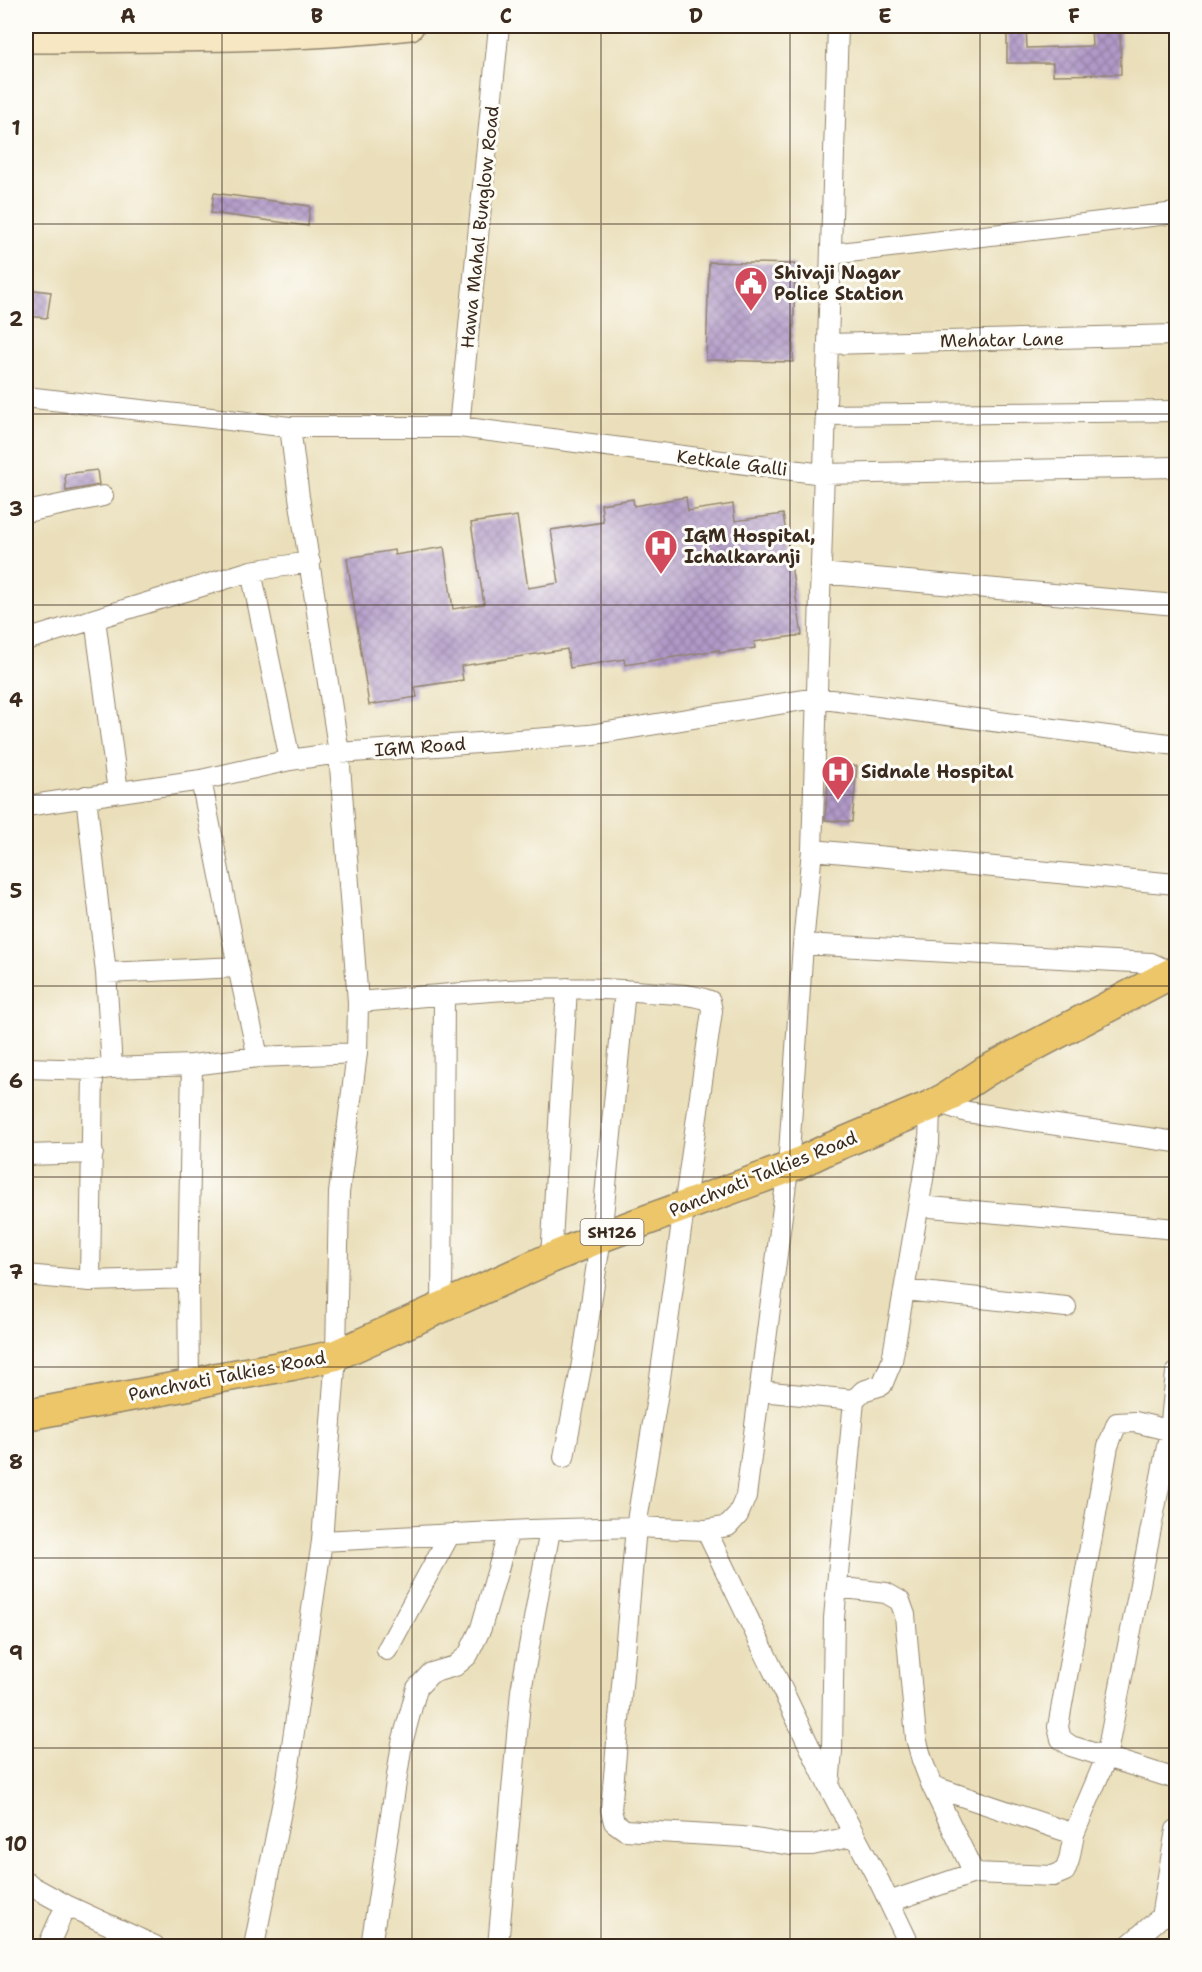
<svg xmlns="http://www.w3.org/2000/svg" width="1202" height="1972" font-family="'Shantell Sans',sans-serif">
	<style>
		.building { fill: url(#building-cross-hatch) }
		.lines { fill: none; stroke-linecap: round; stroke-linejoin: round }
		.minor-casing { stroke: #92846c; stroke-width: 22 }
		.secondary-casing { stroke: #92846c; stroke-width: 30 }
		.primary-casing { stroke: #92846c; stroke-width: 33 }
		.minor { stroke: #fff; stroke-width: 20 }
		.secondary { stroke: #f7e8c3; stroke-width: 27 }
		.primary { stroke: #ecc669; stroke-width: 30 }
		.grid { fill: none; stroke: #3b2a1e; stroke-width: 1.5; stroke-opacity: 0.55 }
		.labels { text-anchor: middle; stroke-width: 6; stroke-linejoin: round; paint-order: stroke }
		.shield { fill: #fdfcf7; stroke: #75695f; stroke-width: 1.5 }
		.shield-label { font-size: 16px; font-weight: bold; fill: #3b2a1e }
		.street-label { font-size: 18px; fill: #3b2a1e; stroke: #fdfcf7 }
		.poi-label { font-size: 18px; font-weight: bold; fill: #3b2a1e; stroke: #fdfcf7; text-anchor: start }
		.neatline { fill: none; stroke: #3b2a1e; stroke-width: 2 }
		.grid-label { font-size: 20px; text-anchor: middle; font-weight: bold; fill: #3b2a1e }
	</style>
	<defs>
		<pattern id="building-cross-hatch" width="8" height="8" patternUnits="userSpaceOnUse" patternTransform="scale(1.5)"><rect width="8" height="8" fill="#b19ac8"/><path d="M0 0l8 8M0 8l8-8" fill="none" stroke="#917ea2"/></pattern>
	</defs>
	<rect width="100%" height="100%" fill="#fdfcf7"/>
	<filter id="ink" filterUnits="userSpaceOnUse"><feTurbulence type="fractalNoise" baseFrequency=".0167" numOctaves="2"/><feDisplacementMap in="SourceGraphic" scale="12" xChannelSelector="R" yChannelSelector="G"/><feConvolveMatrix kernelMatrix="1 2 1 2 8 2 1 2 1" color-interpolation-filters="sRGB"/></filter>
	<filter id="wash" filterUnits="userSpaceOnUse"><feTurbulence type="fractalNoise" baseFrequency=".008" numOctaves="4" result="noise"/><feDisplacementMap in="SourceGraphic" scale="24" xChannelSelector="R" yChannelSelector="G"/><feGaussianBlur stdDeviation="1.35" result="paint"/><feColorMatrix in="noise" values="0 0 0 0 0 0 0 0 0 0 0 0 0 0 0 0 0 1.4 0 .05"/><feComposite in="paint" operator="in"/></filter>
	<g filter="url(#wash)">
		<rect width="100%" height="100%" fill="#eadfba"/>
		<g id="blocks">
			<path class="building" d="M1007,26H1026L1027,48L1092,46L1091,26H1120L1121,74L1053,75V63H1007Z
				M214,193L310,206L308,226L211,213Z
				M709,262L795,264L793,362L706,360Z
				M26,289L51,292L47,318L26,316Z
				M97,470L99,485L66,491L65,474Z
				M686,497L688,511L733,504L735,521L783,514L802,635L754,642L755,648L719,653V650L625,665L624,659L570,668L567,649L461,666L463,680L415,687L417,697L369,705L347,558L394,550L395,555L444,547L453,609L484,604L471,523L517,516L528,588L559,583L551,530L603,522L601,504L633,499L634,506Z
				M829,764L857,766L852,822L825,820Z"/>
		</g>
	</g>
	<g filter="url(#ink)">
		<use href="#blocks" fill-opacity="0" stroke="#92846c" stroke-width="1.5"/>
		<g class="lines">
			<defs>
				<path id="minor" d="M832,254L1176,213
					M828,344L1176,335
					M26,397L290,427L299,497L339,753L358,1002L357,1053L339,1193L336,1355L322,1541L286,1786L254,1946
					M825,415L1176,411
					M290,427H459L823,474L1176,467
					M459,427L499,26
					M26,512L103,496
					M251,571L290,760
					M820,573L1176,605
					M95,619L118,792
					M26,640L251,571L310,562
					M201,780L238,967L258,1057
					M86,796L106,973L112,1068
					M26,806L201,780L290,760L339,753L589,735L816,698L1176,745
					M812,850L1176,884
					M803,944L1151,963L1172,973
					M106,973L238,967
					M358,1002C454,994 551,982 647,992C668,994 690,993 710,1001L712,1011L658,1392L636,1527L611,1810L614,1822L625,1830L743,1837L791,1845H812L855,1836
					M26,1068L93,1070L112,1068L192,1065L258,1057L357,1053
					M944,1099L949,1106L967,1112L1176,1142
					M26,1155L93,1153
					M919,1206L1176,1229
					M551,1258L567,988
					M26,1275L90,1281L93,1070
					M90,1281L188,1278
					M904,1290L1066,1307
					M442,1307L444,995
					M189,1385L188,1278L192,1065
					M760,1391L854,1400
					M1176,1432L1135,1422L1117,1423L1108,1446L1058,1727L1061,1739L1071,1746L1176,1779
					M564,1457L582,1363L601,1237L625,990
					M706,1530L828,1785
					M322,1541L530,1530L636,1527L706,1530L728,1526L738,1515L746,1496L788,1168L803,944L812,850L838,26
					M837,1587L886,1593L900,1601L905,1615L916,1738L922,1760L932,1786L974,1873
					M387,1650L450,1534
					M1074,1834L1106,1758L1170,1431L1176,1373
					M26,1881L33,1887L66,1905L155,1946
					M889,1902L974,1873L1053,1876L1065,1871L1069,1860L1074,1834L932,1786
					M1161,1917L1176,1830
					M48,1946L66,1905
					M371,1946L402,1743L417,1688L431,1673L455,1666L468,1655L481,1628L509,1531
					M498,1946L521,1691L550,1530
					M910,1946L880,1883L829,1787L832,1751L834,1618L854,1400L863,1391L882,1385L892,1361L929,1144L930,1106
					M1128,1946L1161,1917L1176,1913"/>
				<path id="secondary" d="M26,39C154,38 282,40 410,26"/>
				<path id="primary" d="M26,1415L189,1385L217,1378L292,1365L336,1355L551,1258L601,1237L788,1168L828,1149L930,1106L944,1099L986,1071L1176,971"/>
			</defs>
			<use href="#minor" class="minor-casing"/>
			<use href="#secondary" class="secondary-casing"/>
			<use href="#primary" class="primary-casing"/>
			<use href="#minor" class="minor"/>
			<use href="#secondary" class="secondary"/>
			<use href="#primary" class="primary"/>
		</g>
	</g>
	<path class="grid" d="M222,26V1946M412,26V1946M601,26V1946M790,26V1946M980,26V1946M26,224H1176M26,414H1176M26,605H1176M26,795H1176M26,986H1176M26,1177H1176M26,1367H1176M26,1558H1176M26,1748H1176"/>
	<defs>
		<symbol id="civic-pin" viewBox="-11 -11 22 30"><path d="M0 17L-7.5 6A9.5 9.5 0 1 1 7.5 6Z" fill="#d1495b" stroke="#fdfcf7"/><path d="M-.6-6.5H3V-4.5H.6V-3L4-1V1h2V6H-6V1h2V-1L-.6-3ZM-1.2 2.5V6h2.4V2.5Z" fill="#fff"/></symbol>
		<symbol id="hospital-pin" viewBox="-11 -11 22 30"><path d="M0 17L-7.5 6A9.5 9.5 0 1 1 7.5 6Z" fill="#d1495b" stroke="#fdfcf7"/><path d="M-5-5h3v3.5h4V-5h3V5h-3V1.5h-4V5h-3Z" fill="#fff"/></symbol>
	</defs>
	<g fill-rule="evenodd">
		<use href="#civic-pin" x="732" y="264" width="38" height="52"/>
		<use href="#hospital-pin" x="642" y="527" width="38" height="52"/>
		<use href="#hospital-pin" x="819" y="753" width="38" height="52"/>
	</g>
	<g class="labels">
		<rect class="shield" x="580.5" y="1219" width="63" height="26" rx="4.5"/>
		<g class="shield-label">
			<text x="612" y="1238">SH126</text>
		</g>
		<g class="street-label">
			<text transform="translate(480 227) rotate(-84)" y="6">Hawa Mahal Bunglow Road</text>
			<text transform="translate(1002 340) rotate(-1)" y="6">Mehatar Lane</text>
			<text transform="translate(732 463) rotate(7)" y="6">Ketkale Galli</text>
			<text transform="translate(420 747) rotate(-4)" y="6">IGM Road</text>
			<text transform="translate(763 1174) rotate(-22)" y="6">Panchvati Talkies Road</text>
			<text transform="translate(227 1376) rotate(-11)" y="6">Panchvati Talkies Road</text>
		</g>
		<g class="poi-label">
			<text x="774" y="279">Shivaji Nagar<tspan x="774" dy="21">Police Station</tspan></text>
			<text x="684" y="542">IGM Hospital,<tspan x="684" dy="21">Ichalkaranji</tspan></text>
			<text x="861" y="778">Sidnale Hospital</text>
		</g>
	</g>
	<rect width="1202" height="1972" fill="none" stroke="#fdfcf7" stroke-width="66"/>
	<rect x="33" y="33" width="1136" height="1906" class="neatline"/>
	<g class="grid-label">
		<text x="128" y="23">A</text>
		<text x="317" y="23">B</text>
		<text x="506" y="23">C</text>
		<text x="696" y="23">D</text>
		<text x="885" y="23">E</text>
		<text x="1074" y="23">F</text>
		<text x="16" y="135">1</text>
		<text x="16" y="326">2</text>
		<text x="16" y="516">3</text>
		<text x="16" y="707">4</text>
		<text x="16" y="898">5</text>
		<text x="16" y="1088">6</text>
		<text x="16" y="1279">7</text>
		<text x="16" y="1469">8</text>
		<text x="16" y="1660">9</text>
		<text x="16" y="1851">10</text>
	</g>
</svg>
